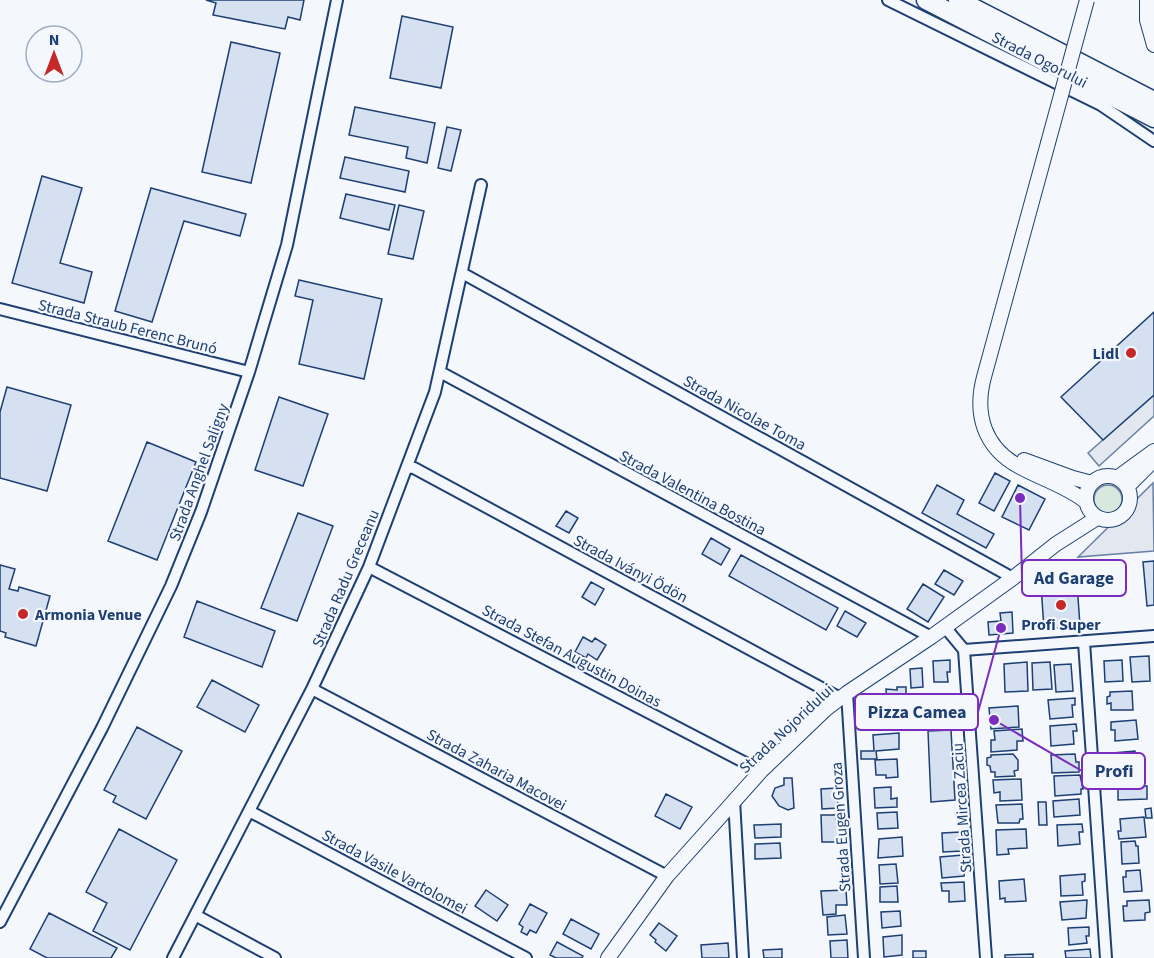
<svg xmlns="http://www.w3.org/2000/svg" width="1154" height="958" font-family="'Source Sans 3',sans-serif">
	<style>
		.green { fill: #d7e8df; stroke: #687fa3; stroke-width: 1.5 }
		.parking { fill: #e3e8f0; stroke: #687fa3; stroke-width: 1.5 }
		.building { fill: #d5e0f0; stroke: #1d3f73; stroke-width: 1.5 }
		.lines { fill: none; stroke-linecap: round; stroke-linejoin: round }
		.street-casing { stroke: #1d3f73; stroke-width: 14 }
		.secondary-casing { stroke: #1d3f73; stroke-width: 16 }
		.highway-casing { stroke: #1d3f73; stroke-width: 21 }
		.street { stroke: #f4f7fb; stroke-width: 10 }
		.secondary { stroke: #f4f7fb; stroke-width: 14 }
		.highway { stroke: #f4f7fb; stroke-width: 18 }
		.secondary-bridge-casing { stroke: #1d3f73; stroke-width: 16; stroke-linecap: butt }
		.secondary-bridge { stroke: #f4f7fb; stroke-width: 14 }
		.poi-dot { fill: #c62828; stroke: #f4f7fb; stroke-width: 2 }
		.labels { text-anchor: middle; stroke-width: 4.5; stroke-linejoin: round; paint-order: stroke }
		.street-label { font-size: 16px; fill: #1d3f73; stroke: #f4f7fb }
		.poi-label { font-size: 16px; font-weight: bold; fill: #1d3f73; stroke: #f4f7fb; text-anchor: end }
		.leader { fill: none; stroke: #7b2cbf; stroke-width: 2 }
		.callout-dot { fill: #7b2cbf; stroke: #f4f7fb; stroke-width: 2 }
		.callout { fill: #f4f7fb; stroke: #7b2cbf; stroke-width: 2 }
		.callout-label { font-size: 18px; text-anchor: middle; font-weight: bold; fill: #1d3f73 }
	</style>
	<rect width="100%" height="100%" fill="#f4f7fb"/>
	<path class="green" d="M1094 499a14 14 0 1 1 28 0a14 14 0 1 1-28 0Z"/>
	<path class="parking" d="M1154,395V416L1099,466L1088,453Z
		M1153,483L1154,551L1078,557Z"/>
	<path class="building" d="M206,0H304L300,20L288,17L285,29L213,15L216,3Z
		M402,16L453,27L441,88L390,78Z
		M231,42L280,53L251,183L202,172Z
		M355,107L435,123L427,163L406,158L408,147L349,135Z
		M447,127L461,130L451,171L438,168Z
		M345,157L409,171L405,192L340,178Z
		M42,176L82,188L60,263L92,272L84,303L12,283Z
		M151,188L246,214L240,236L184,221L152,322L115,311Z
		M346,194L395,205L389,230L340,218Z
		M399,205L424,211L413,259L388,254Z
		M299,280L382,299L364,379L299,364L313,300L295,296Z
		M1154,312V395L1103,440L1061,397Z
		M7,387L71,405L47,491L0,478V412Z
		M279,397L328,414L303,486L255,470Z
		M147,442L196,462L157,560L108,541Z
		M995,473L1010,481L994,511L979,503Z
		M937,485L964,500L957,514L994,534L986,548L922,513Z
		M1018,485L1045,499L1029,530L1002,517Z
		M566,511L578,518L569,533L556,526Z
		M298,513L333,526L297,621L261,608Z
		M711,538L730,549L721,565L702,554Z
		M741,555L838,608L826,630L729,576Z
		M1154,561V605L1147,606L1143,562Z
		M0,565L15,569L9,589L18,591L19,587L50,596L36,646L5,637L6,633L0,631Z
		M944,570L963,581L954,595L935,584Z
		M591,582L604,589L595,605L582,597Z
		M1077,583L1080,626L1044,629L1041,585Z
		M923,584L944,597L928,622L907,609Z
		M197,601L275,631L262,667L184,637Z
		M845,611L866,623L857,637L837,626Z
		M1012,612L1013,633L989,635L988,622L1001,621L1000,613Z
		M583,637L592,642L595,638L606,645L597,660L588,654L586,658L575,652Z
		M1149,656L1150,681L1132,682L1130,657Z
		M950,660V672H947L948,682H934L933,661Z
		M1122,660L1123,681L1105,682L1104,661Z
		M1027,662L1028,691L1005,692L1004,664Z
		M1050,662L1052,689L1033,690L1032,663Z
		M1071,664L1073,691L1056,692L1054,665Z
		M922,668L923,687L911,688L910,669Z
		M212,680L259,705L245,732L197,707Z
		M897,687H906V712H893V708H887L886,689L897,690Z
		M1132,691L1133,710H1111V703L1107,704V697L1110,696V692Z
		M1075,698V705H1072L1073,717L1050,719L1048,700Z
		M1018,706L1019,727L991,729L989,708Z
		M1136,720L1138,739L1115,741V730H1111V722Z
		M1076,724L1077,731H1073L1074,744L1051,746L1050,726Z
		M137,727L182,751L146,819L113,802L116,796L104,790Z
		M1022,729L1023,741H1017V750L991,752V740H995L994,731Z
		M951,730L955,800L931,802L928,731Z
		M899,733V749L876,751L877,759H861V751H874L873,735Z
		M1135,751L1136,769L1114,771L1110,758H1114L1113,753Z
		M1013,754L1018,760V770L1014,771L1015,776L995,777V772H991L990,766L987,765V758L991,757V755Z
		M1075,754L1076,762H1079V772L1052,773L1051,755Z
		M897,759L898,777L886,778V775H876L875,760Z
		M1080,775L1083,789H1081V794L1055,796L1054,776Z
		M784,778H792L794,808L788,810L779,806L772,796L775,788L784,785Z
		M1021,779L1022,800L1000,801V792L994,793L993,780Z
		M1140,779L1141,786H1147V799L1118,800V789H1115L1114,780Z
		M891,787V799L897,798V807L875,808L874,788Z
		M837,788L838,808L822,809L821,789Z
		M666,794L692,807L680,829L655,816Z
		M1079,799L1080,815L1054,817L1053,801Z
		M1038,802H1046L1047,825H1039Z
		M1022,804L1023,819H1020L1019,823H998L996,805Z
		M1151,808L1152,818H1146L1145,809Z
		M897,812L898,828L878,829L877,813Z
		M821,815H836L837,826H841V835L838,836V842H822Z
		M1144,817L1146,837L1119,839L1118,831H1121L1120,819Z
		M781,824V837L755,838L754,825Z
		M1082,824L1083,832H1079L1080,844L1058,846L1057,825Z
		M119,829L177,860L130,950L93,931L107,903L86,892Z
		M1026,829L1027,848L1008,849L1009,854L997,855L996,830Z
		M961,832L962,851L943,852L942,833Z
		M902,837L903,856L878,858L879,839Z
		M1135,841L1136,846H1138L1139,863L1122,864L1121,842Z
		M780,843L781,858L755,859V844Z
		M963,855V862H966L964,876L942,878L940,857Z
		M896,864L898,883L880,884L879,865Z
		M1140,870L1142,891L1124,892L1123,877H1126V871Z
		M1085,874V881L1082,882L1083,895L1061,896L1060,876Z
		M1024,879L1026,901L1005,902V898L1000,899L999,881Z
		M964,882L965,901L949,902V891H942L941,883Z
		M897,886L898,902H880V887Z
		M486,890L508,905L497,921L475,906Z
		M846,890L847,905H836V914L823,915L821,891Z
		M1087,900L1086,918L1062,920L1060,902Z
		M1149,900L1150,912L1145,913V920L1124,921L1123,906H1127V901Z
		M530,904L547,913L536,933L530,930L527,935L521,932L523,927L519,924Z
		M900,911L901,926L882,928L881,912Z
		M49,913L117,948L111,958H47L30,949Z
		M845,915L847,934L828,935L827,917Z
		M571,919L599,934L591,949L563,934Z
		M659,923L677,936L666,951L655,942L656,940L650,935Z
		M1089,927V936H1086L1087,943L1069,945L1068,928Z
		M902,935V955L884,957L883,937Z
		M847,940L848,958H831L830,941Z
		M557,942L583,956L582,958H556L550,955Z
		M728,943L729,958H702L701,945Z
		M782,949V958H764L763,950Z
		M1090,949L1091,958H1066L1065,951Z
		M913,951H926V958H913Z
		M1033,954V958H1005V955Z"/>
	<g class="lines">
		<defs>
			<path id="street" d="M888,0L1101,105L1154,141
				M462,273L1013,578
				M0,309L249,372
				M440,372L931,637
				M407,467L414,468L840,698
				M369,567L761,771
				M945,627L964,650L986,958
				M1084,642L1106,958
				M964,650L1154,636
				M312,689L667,876
				M847,693L864,958
				M734,800L743,958
				M249,811L526,958
				M195,915L275,958
				M0,922L102,728L171,586L201,512L249,372L287,245L337,0
				M173,958L312,689L369,567L435,392L481,185"/>
			<path id="secondary" d="M1147,0V20L1154,45
				M1048,143L984,377C974,414 984,448 1020,467C1042,479 1066,486 1085,501
				M1024,460L1073,478L1092,483
				M1086 498a22 22 0 1 1 44 0a22 22 0 1 1-44 0Z
				M1117,478L1154,451
				M1127,487L1154,460
				M608,958L667,876L761,771L826,709L847,693L931,637L1013,578L1056,544L1097,518"/>
			<path id="highway" d="M926,0L1154,118
				M958,0L1154,101"/>
		</defs>
		<use href="#street" class="street-casing"/>
		<use href="#secondary" class="secondary-casing"/>
		<use href="#highway" class="highway-casing"/>
		<use href="#street" class="street"/>
		<use href="#secondary" class="secondary"/>
		<use href="#highway" class="highway"/>
		<defs>
			<path id="secondary-bridge" d="M1048,143L1087,0"/>
		</defs>
		<use href="#secondary-bridge" class="secondary-bridge-casing"/>
		<use href="#secondary-bridge" class="secondary-bridge"/>
	</g>
	<g class="poi-dot">
		<circle cx="1131" cy="353" r="6"/>
		<circle cx="1061" cy="605" r="6"/>
		<circle cx="23" cy="614" r="6"/>
	</g>
	<g class="labels">
		<g class="street-label">
			<text transform="translate(1040 59) rotate(27)" y="6">Strada Ogorului</text>
			<text transform="translate(128 326) rotate(14)" y="6">Strada Straub Ferenc Brunó</text>
			<text transform="translate(745 412) rotate(29)" y="6">Strada Nicolae Toma</text>
			<text transform="translate(198 472) rotate(-70)" y="6">Strada Anghel Saligny</text>
			<text transform="translate(693 492) rotate(28)" y="6">Strada Valentina Bostina</text>
			<text transform="translate(631 568) rotate(28)" y="6">Strada Iványi Ödön</text>
			<text transform="translate(345 578) rotate(-67)" y="6">Strada Radu Greceanu</text>
			<text transform="translate(572 655) rotate(28)" y="6">Strada Stefan Augustin Doinas</text>
			<text transform="translate(786 728) rotate(-43)" y="6">Strada Nojoridului</text>
			<text transform="translate(497 769) rotate(28)" y="6">Strada Zaharia Macovei</text>
			<text transform="translate(961 808) rotate(-94)" y="6">Strada Mircea Zaciu</text>
			<text transform="translate(840 827) rotate(-94)" y="6">Strada Eugen Groza</text>
			<text transform="translate(395 871) rotate(28)" y="6">Strada Vasile Vartolomei</text>
		</g>
		<g class="poi-label">
			<text x="1119" y="359">Lidl</text>
			<text x="35" y="620" text-anchor="start">Armonia Venue</text>
			<text x="1061" y="630" text-anchor="middle">Profi Super</text>
		</g>
	</g>
	<path class="leader" d="M1020 498L1022 578M1001 628L978 712M994 720L1082 771"/>
	<g class="callout-dot">
		<circle cx="1020" cy="498" r="6"/>
		<circle cx="1001" cy="628" r="6"/>
		<circle cx="994" cy="720" r="6"/>
	</g>
	<g class="callout">
		<rect x="1022" y="560" width="104" height="36" rx="6"/>
		<rect x="855" y="694" width="123" height="36" rx="6"/>
		<rect x="1082" y="753" width="63" height="36" rx="6"/>
	</g>
	<g class="callout-label">
		<text x="1074" y="584">Ad Garage</text>
		<text x="917" y="718">Pizza Camea</text>
		<text x="1114" y="777">Profi</text>
	</g>
	<g transform="translate(54 54)"><circle r="28" fill="#f4f7fb" stroke="#9eadc5" stroke-width="1.5"/>
	<path d="M0-4.5L10 22L0 15L-10 22Z" fill="#c62828"/>
	<text y="-9" font-size="16" font-weight="bold" text-anchor="middle" fill="#1d3f73">N</text>
	</g>
</svg>
